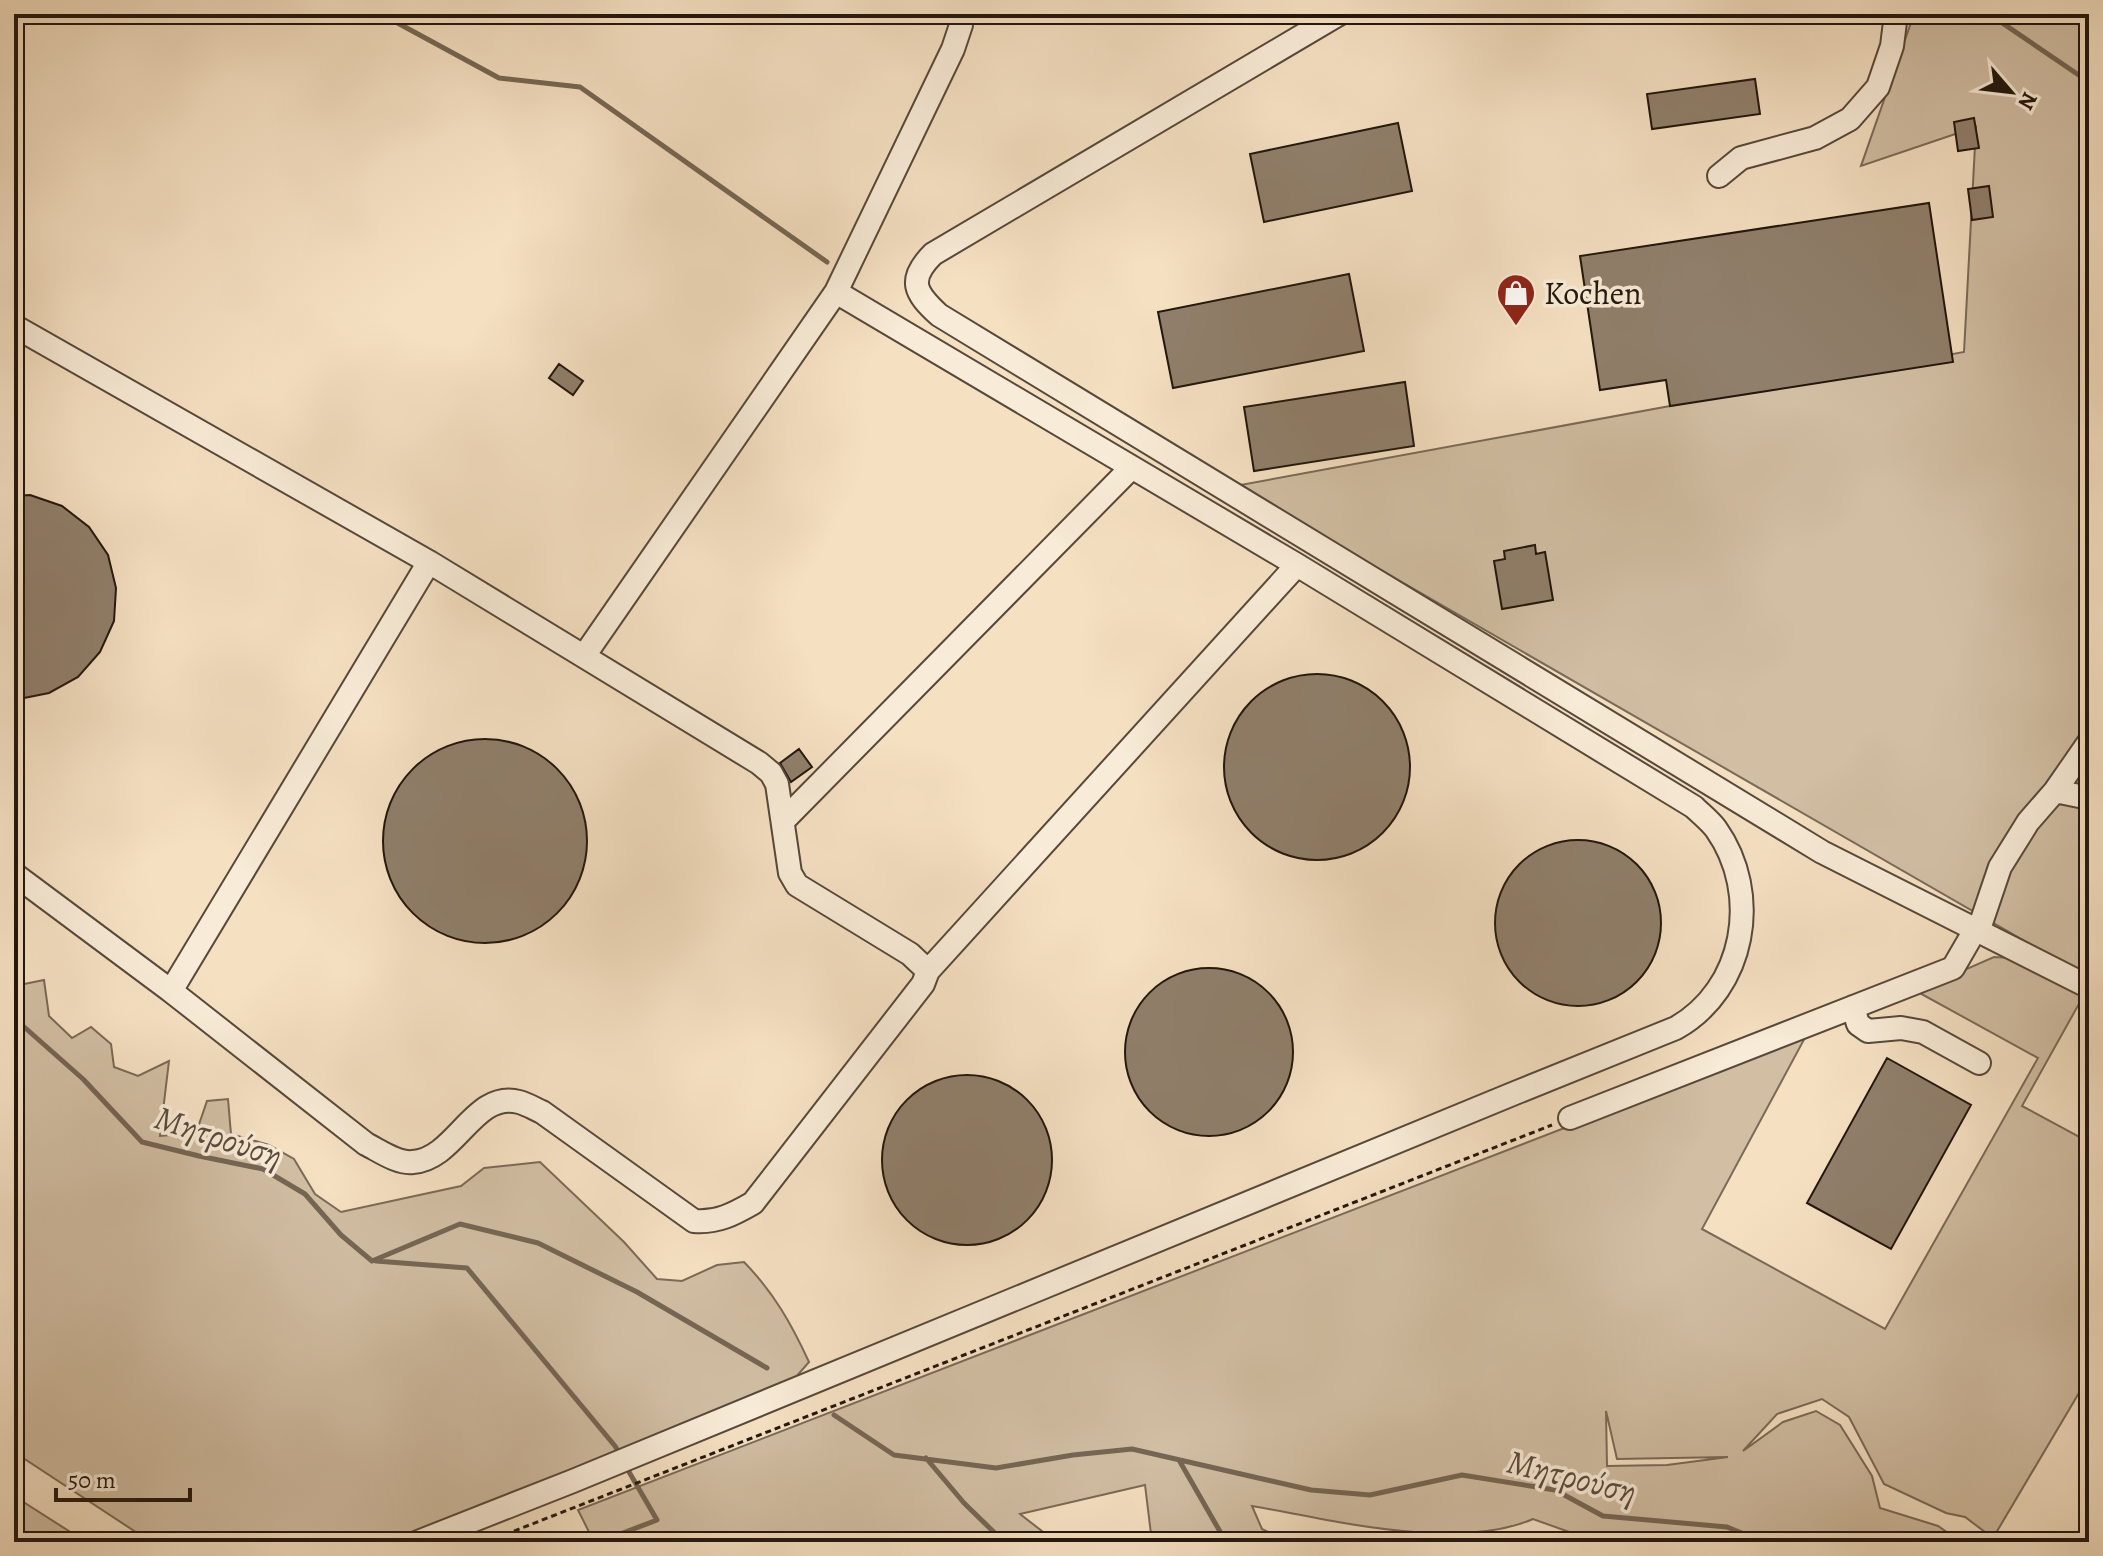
<svg xmlns="http://www.w3.org/2000/svg" width="2103" height="1556" font-family="Alegreya,serif">
	<style>
		.green { fill: #d1bea3; stroke: #7a6a58; stroke-width: 2; fill-rule: evenodd }
		.lines { fill: none; stroke-linecap: round; stroke-linejoin: round }
		.stream { stroke: #756654; stroke-width: 5 }
		.building { fill: #907f6b; stroke: #22160d; stroke-width: 2 }
		.minor-casing { stroke: #57483a; stroke-width: 26 }
		.path { stroke: #22160d; stroke-width: 3; stroke-dasharray: 6 4; stroke-linecap: butt }
		.minor { stroke: #f8ebd7; stroke-width: 22 }
		.labels { text-anchor: middle; stroke-width: 7; stroke-linejoin: round; paint-order: stroke }
		.poi-label { font-size: 32px; fill: #22160d; stroke: #f8ebd7; text-anchor: start }
		.water-label { font-size: 34px; font-style: italic; fill: #5a4b3d; stroke: #f8ebd7 }
	</style>
	<rect width="100%" height="100%" fill="#f5e0c2"/>
	<filter id="stains"><feTurbulence type="fractalNoise" baseFrequency=".0025" numOctaves="4"/><feColorMatrix values="0 0 0 0 .2 0 0 0 0 .09 0 0 0 0 .02 0 0 0 .5 -.17"/></filter>
	<radialGradient id="worn" r=".72"><stop offset=".6" stop-color="#630" stop-opacity="0"/><stop offset="1" stop-color="#630" stop-opacity=".3"/></radialGradient>
	<path class="green" d="M1914,14H2089V978L1235,486L1964,352L1976,127L1861,166Z
		M1994,957L2012,958L2085,993L2022,1106L2089,1142V1376L1993,1538L1965,1517L1946,1513L1884,1484L1849,1417L1822,1399L1777,1414L1743,1451L1783,1422L1816,1411L1840,1425L1872,1476L1880,1508L1938,1526L1961,1542H1597L1533,1519C1456,1552 1333,1520 1252,1506L1262,1529L1289,1542H1152L1145,1485L1020,1514L1056,1542H594L578,1510L1807,1034L1702,1229L1885,1329L2038,1058L1916,991ZM1606,1411L1617,1459L1728,1457L1667,1465L1607,1466Z
		M44,980L49,1016L72,1038L91,1027L111,1044L114,1067L138,1076L169,1061L160,1136L196,1133L207,1101L228,1099L231,1134L269,1145L294,1159L315,1194L341,1212L461,1186L484,1168L540,1162L624,1242L657,1279L682,1281L717,1265L744,1262C774,1293 791,1323 809,1362L775,1401L417,1542H151L14,1452V986Z
		M14,1496L86,1542H14Z"/>
	<g class="lines">
		<path class="stream" d="M381,14L499,78L580,87L827,262
			M1989,14L2089,82
			M14,1018L83,1079L142,1142L199,1156L263,1169L305,1194L341,1235L372,1261L460,1224L538,1243L637,1292L767,1368
			M376,1261L467,1268L615,1446L621,1456
			M834,1415L894,1455L996,1468L1073,1455L1132,1449L1311,1490L1370,1495L1462,1475L1555,1490L1603,1516L1727,1527L1764,1542
			M926,1458L964,1503L1004,1542
			M1179,1460L1226,1542
			M614,1542L615,1536L657,1520L625,1465"/>
	</g>
	<path class="building" d="M1755,79L1760,114L1652,129L1647,94Z
		M1974,118L1979,148L1958,151L1954,122Z
		M1398,123L1412,191L1264,222L1250,154Z
		M1989,186L1993,217L1972,220L1968,189Z
		M1929,203L1953,362L1670,406L1666,380L1600,390L1580,256Z
		M1349,274L1364,351L1173,388L1158,312Z
		M559,364L583,381L573,395L549,378Z
		M1405,382L1414,446L1254,471L1244,407Z
		M30,495L62,506L89,527L108,555L116,588L114,621L100,652L78,677L49,693L14,700V496Z
		M1535,545L1536,554L1545,552L1553,600L1502,609L1494,561L1505,559L1504,551Z
		M1224 767a93 93 0 1 1 186 0a93 93 0 1 1-186 0Z
		M383 841a102 102 0 1 1 204 0a102 102 0 1 1-204 0Z
		M799,749L812,767L791,782L780,763Z
		M1495 923a83 83 0 1 1 166 0a83 83 0 1 1-166 0Z
		M1125 1052a84 84 0 1 1 168 0a84 84 0 1 1-168 0Z
		M1887,1058L1971,1105L1891,1249L1807,1203Z
		M882 1160a85 85 0 1 1 170 0a85 85 0 1 1-170 0Z"/>
	<g class="lines">
		<defs>
			<path id="minor" d="M1339,14L933,254C907,280 915,293 939,315L1822,852L2089,987
				M1719,176L1741,158L1815,138L1850,119L1878,87L1892,46L1896,14
				M14,326L429,562L759,763L771,773L777,784L790,873L797,885L910,954L928,971L923,984L753,1203C734,1214 717,1223 694,1221L542,1112C535,1109 527,1104 519,1102C474,1090 456,1159 413,1162C398,1164 380,1151 366,1144L171,991L14,874
				M584,656L836,292
				M2055,791L2089,742
				M784,820L1131,468
				M1978,932L2000,867L2028,822L2055,791L2089,798
				M928,971L1297,565
				M171,991L429,562
				M1853,1007L1858,1024L1868,1031L1901,1028L1923,1032L1979,1063
				M1570,1118L1953,968L1975,930
				M418,1542L573,1481L1515,1093L1676,1028C1745,989 1762,894 1716,829C1710,821 1701,814 1694,807L1297,565L836,292L953,49L961,25L960,14"/>
		</defs>
		<use href="#minor" class="minor-casing"/>
		<path class="path" d="M486,1542L1552,1125"/>
		<use href="#minor" class="minor"/>
	</g>
	<defs>
		<symbol id="shop-pin" viewBox="-11 -11 22 30"><path d="M0 17L-7.5 6A9.5 9.5 0 1 1 7.5 6Z" fill="#8f2418" stroke="#f8ebd7"/><path d="M-5-2.5h2.3a2.7 3.5 0 0 1 5.4 0H5L5.5 6h-11ZM-1.5-2.5h3a1.5 2.3 0 0 0-3 0Z" fill="#fff"/></symbol>
	</defs>
	<g fill-rule="evenodd">
		<use href="#shop-pin" x="1494" y="271" width="44" height="60"/>
	</g>
	<g class="labels">
		<g class="poi-label">
			<text x="1544" y="304">Kochen</text>
		</g>
		<g class="water-label">
			<text transform="translate(219 1136) rotate(18)" y="12">Μητρούση</text>
			<text transform="translate(1572 1476) rotate(14)" y="12">Μητρούση</text>
		</g>
	</g>
	<rect width="2103" height="1556" fill="none" stroke="#f5e0c2" stroke-width="48"/>
	<rect x="16" y="16" width="2071" height="1524" fill="none" stroke="#22160d" stroke-width="4"/>
	<rect x="24" y="24" width="2055" height="1508" fill="none" stroke="#22160d" stroke-width="2"/>
	<g transform="translate(2011 92) rotate(118)" stroke="#f8ebd7" stroke-width="6" paint-order="stroke">
	<path d="M0-6L14 30L0 20L-14 30Z" fill="#22160d"/>
	<text y="-12" font-size="22" font-weight="bold" text-anchor="middle" fill="#22160d">N</text>
	</g>
	<path d="M56 1488v12h134v-12" fill="none" stroke="#22160d" stroke-width="4"/>
	<text x="68" y="1488" font-size="24" fill="#22160d" stroke="#f8ebd7" stroke-width="6" paint-order="stroke">50 m</text>
	<rect width="100%" height="100%" filter="url(#stains)"/>
	<rect width="100%" height="100%" fill="url(#worn)"/>
</svg>
